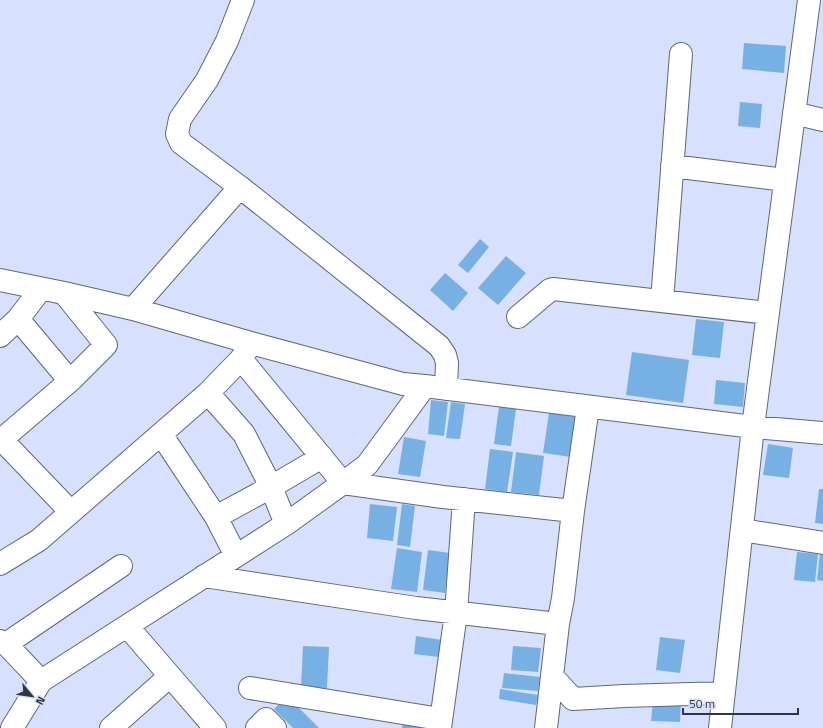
<svg xmlns="http://www.w3.org/2000/svg" width="823" height="728" font-family="'Titillium Web',sans-serif">
	<style>
		.building { fill: #77b0e3 }
		.lines { fill: none; stroke-linecap: round; stroke-linejoin: round }
		.minor-casing { stroke: #5f667f; stroke-width: 24 }
		.minor { stroke: #fff; stroke-width: 22 }
	</style>
	<rect width="100%" height="100%" fill="#d7e0fd"/>
	<path class="building" d="M744,43L786,46L784,73L742,69Z
		M740,102L762,104L760,128L738,126Z
		M480,239L489,247L468,273L458,265Z
		M506,256L526,273L498,305L478,288Z
		M445,273L468,293L453,311L430,290Z
		M696,319L724,322L720,358L692,355Z
		M632,352L689,360L683,403L626,395Z
		M716,380L745,383L743,407L714,404Z
		M431,400L448,402L444,436L428,434Z
		M451,402L465,404L460,439L446,438Z
		M499,407L516,409L511,446L494,444Z
		M549,413L577,417L571,457L543,453Z
		M404,437L426,441L420,477L398,474Z
		M768,444L793,448L789,478L763,475Z
		M490,449L513,452L507,492L485,489Z
		M516,452L544,456L539,495L511,492Z
		M819,489H823V524L815,523Z
		M370,504L397,507L393,541L367,538Z
		M402,504L415,506L410,547L397,545Z
		M397,548L422,552L417,592L391,589Z
		M428,550L450,553L445,593L423,590Z
		M797,552L818,554L815,582L794,580Z
		M820,554H823V581L817,580Z
		M416,636L442,640L439,657L414,654Z
		M660,637L685,640L680,673L656,670Z
		M303,646L329,647L327,688L301,687Z
		M513,646L541,648L538,672L511,670Z
		M504,673L540,677L538,691L502,688Z
		M500,689L538,695L536,705L499,699Z
		M287,696L319,728H293L274,709Z
		M653,701L681,703L680,722L651,721Z
		M403,722L430,728H402Z"/>
	<g class="lines">
		<defs>
			<path id="minor" d="M243,0L227,41L207,80L180,119L177,134L181,143L240,187L439,346L445,355L447,363L446,389
				M794,113L823,120
				M672,166L785,180
				M0,280L64,293L133,309L251,343L403,384L425,386L753,427L823,433
				M662,301L681,54
				M133,309L240,187
				M518,317L550,290L553,289L768,313
				M18,319L70,381
				M0,336L18,319L41,289
				M241,359L343,483L443,497L573,511
				M208,393L244,434L271,487L286,524
				M161,434L216,517L236,556
				M2,440L71,512
				M0,441L70,381L106,345L64,293
				M216,517L271,487L322,457
				M742,530L823,543
				M0,564L39,540L208,393L241,359L248,348
				M204,576L416,608L558,624L563,598L573,511L588,407
				M127,626L215,728
				M0,641L6,644L41,681
				M6,644L121,566
				M552,676L573,699L624,696L724,693
				M250,688L440,719
				M12,728L41,681L286,524L343,483L367,465L425,386
				M111,728L170,676
				M257,728L266,719L275,728
				M440,728L456,613L464,499
				M546,728L558,624
				M720,728L753,427L809,0"/>
		</defs>
		<use href="#minor" class="minor-casing"/>
		<use href="#minor" class="minor"/>
	</g>
	<g transform="translate(32 696) rotate(119)" stroke="#d7e0fd" stroke-width="3" paint-order="stroke">
	<path d="M0-3L7 15L0 10L-7 15Z" fill="#313540"/>
	<text y="-6" font-size="11" font-weight="bold" text-anchor="middle" fill="#313540">N</text>
	</g>
	<path d="M683 708v6h115v-6" fill="none" stroke="#313540" stroke-width="2"/>
	<text x="689" y="708" font-size="12" fill="#313540" stroke="#d7e0fd" stroke-width="3" paint-order="stroke">50 m</text>
</svg>
